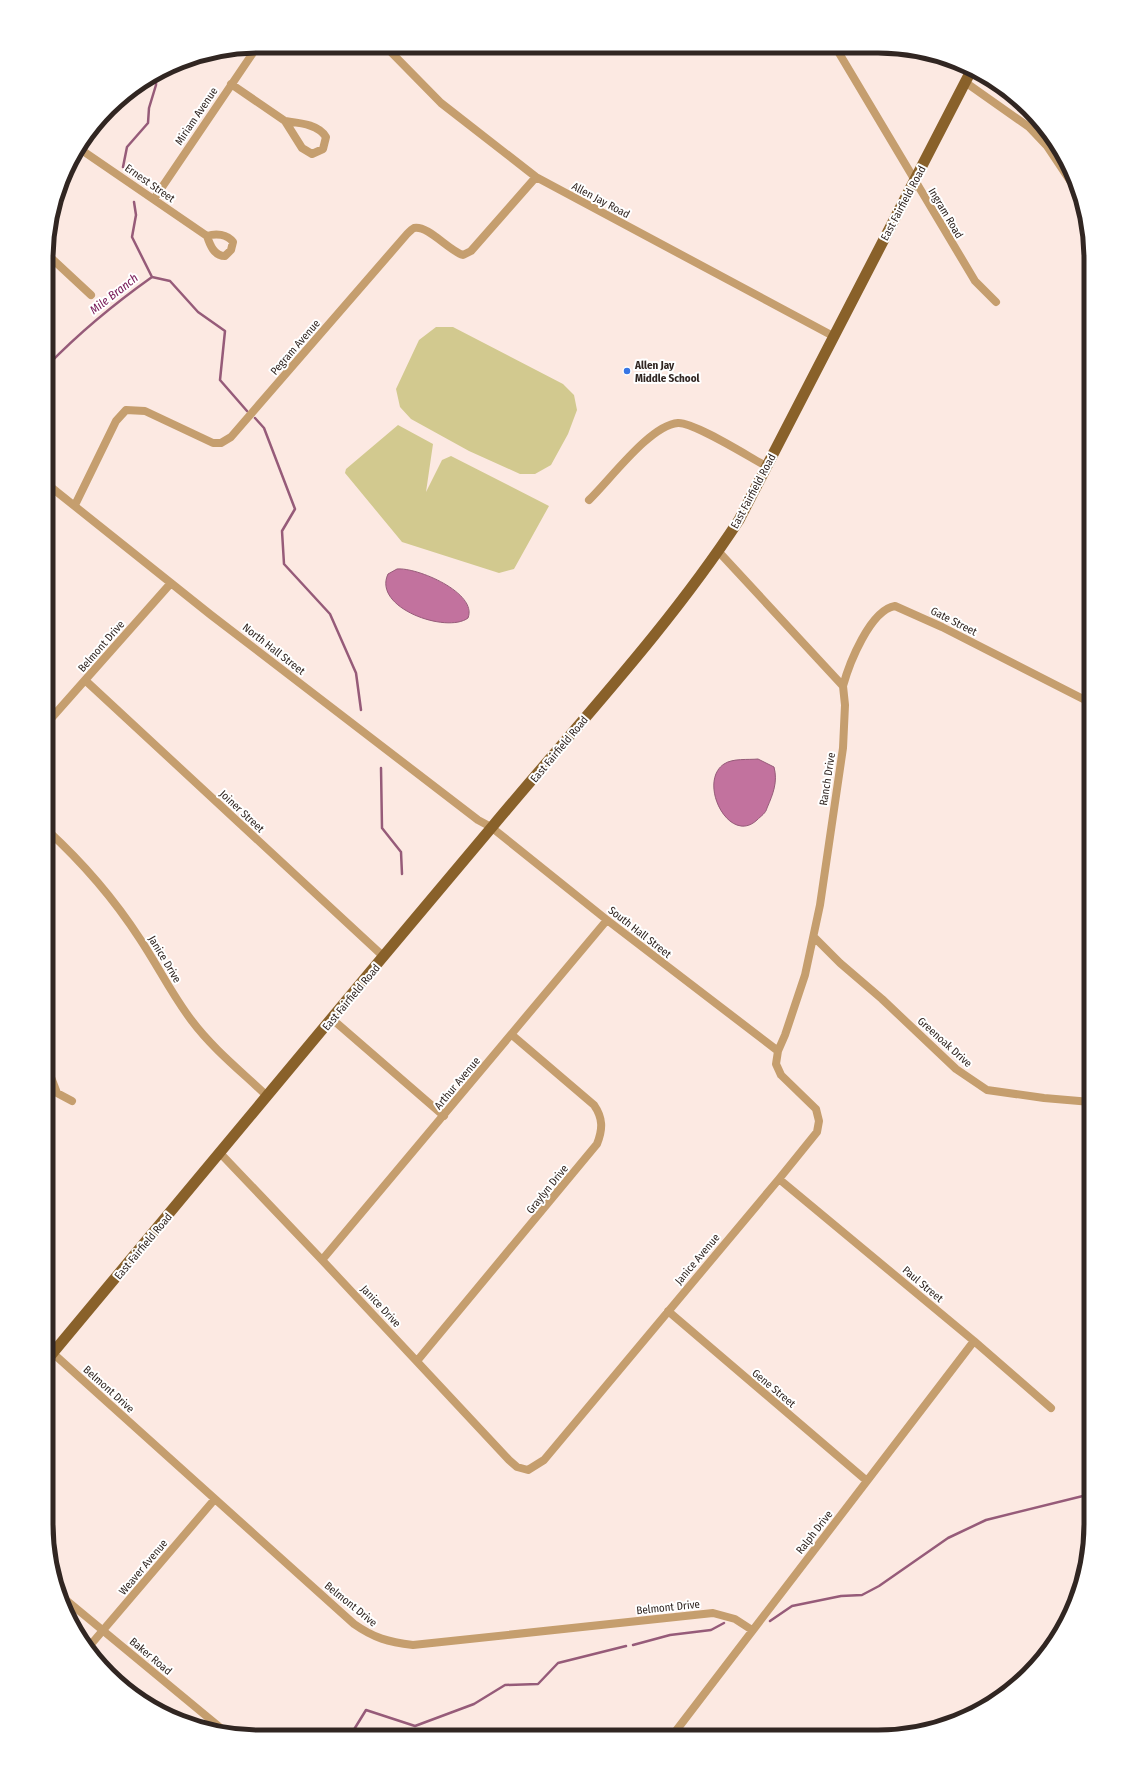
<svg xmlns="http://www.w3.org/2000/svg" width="1137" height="1783" font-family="'Fira Sans Condensed',sans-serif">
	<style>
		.green { fill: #d2c98f }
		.water { fill: #c2729e; stroke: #965b79 }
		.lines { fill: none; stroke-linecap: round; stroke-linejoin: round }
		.stream { stroke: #965b79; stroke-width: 2.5 }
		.minor { stroke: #c59e6e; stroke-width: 8 }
		.major { stroke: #89612a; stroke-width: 11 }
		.poi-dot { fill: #3776e4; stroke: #fff; stroke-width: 1.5 }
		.labels { text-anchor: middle; stroke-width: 4; stroke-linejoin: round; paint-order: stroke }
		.street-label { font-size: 11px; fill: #312622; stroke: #fff }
		.poi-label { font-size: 11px; font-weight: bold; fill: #312622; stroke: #fff; text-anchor: start }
		.water-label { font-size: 12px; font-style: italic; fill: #751554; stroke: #fff }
		.rim { fill: none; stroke: #312622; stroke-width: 5 }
	</style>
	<rect width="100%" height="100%" fill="#fce9e2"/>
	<path class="green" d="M436,327H453L563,384L574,395L577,410L568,434L551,465L535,474H520L469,451L411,419L400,407L396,389L419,340Z
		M398,425L433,444L426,492L442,460L451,456L549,506L514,569L499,573L402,542L345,473L346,469Z"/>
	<path class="water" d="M397,569C417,567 478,593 468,618C447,634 372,608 388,574Z
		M758,759L774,767C778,782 773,794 767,808C766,813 761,816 757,820C729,846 697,782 724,764C733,758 748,760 758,759Z"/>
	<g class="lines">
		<path class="stream" d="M123,167L127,147L148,123L149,108L156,85V76
			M152,277L170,281L198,312L225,331L220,380L247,411
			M48,365C80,332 114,304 152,277L132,237L136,215L134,202
			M255,418L264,428L295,509L282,531L284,564L330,614L356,673L361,710
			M381,768L382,828L401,852L402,874
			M770,1621L792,1606L841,1596L862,1595L879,1586L948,1538L986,1520L1091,1494
			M633,1645L670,1635L711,1630L724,1623
			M350,1736L366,1710L415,1726L474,1704L505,1685L538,1684L558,1663L626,1646"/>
		<path class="minor" d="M385,46L441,103L536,177L833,336
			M836,48L975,281L996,302
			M965,82L1029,127L1047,146L1077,191
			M231,84L285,121L302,148L312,154L323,149L326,137C318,124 299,123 285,121
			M80,149L207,236C210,245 214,256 225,256L231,250L233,242C227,234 216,233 207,236
			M154,199L257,47
			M48,255L91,295
			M47,484L211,615L478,820L491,827L607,920L778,1051
			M589,500C610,480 650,425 678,423C694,422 749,457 766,466
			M75,505L116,421L126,410L145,411L213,443H221L231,437L407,234C409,232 412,229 414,228C428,225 449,251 463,255L471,251L536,177
			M86,681L384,957
			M843,686C849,664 870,610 895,606L942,627L1091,703
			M47,723L171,583
			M47,830C82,862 114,899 140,939C158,966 172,995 192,1021C213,1049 242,1072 267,1096
			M814,937L840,963L882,999L956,1069L987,1090L1044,1098L1091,1102
			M332,1019L444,1116
			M47,1067L57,1093L72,1101
			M220,1153L322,1260L509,1460L517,1467L528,1470L544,1460L779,1179L817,1132L819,1121L816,1109L781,1075L776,1064L778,1051L785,1035L805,975L820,905L843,748L845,705L843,686L718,551
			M779,1179L974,1341L1051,1408
			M322,1260L607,920
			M668,1311L867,1481
			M46,1347L354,1624C374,1638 388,1642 413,1645L713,1613L735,1619L752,1630
			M417,1361L597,1144C603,1129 603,1118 594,1105L512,1035
			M60,1595L228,1734
			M87,1649L214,1500
			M672,1736L974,1341"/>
		<path class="major" d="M46,1361C195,1184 342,1004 492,827C576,726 667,630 739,520L972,69"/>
	</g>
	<circle class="poi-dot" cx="627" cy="371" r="4"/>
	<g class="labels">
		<g class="street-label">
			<text transform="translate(196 116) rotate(-56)" y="4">Miriam Avenue</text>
			<text transform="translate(150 183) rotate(35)" y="4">Ernest Street</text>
			<text transform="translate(601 200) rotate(28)" y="4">Allen Jay Road</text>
			<text transform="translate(903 203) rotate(-62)" y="4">East Fairfield Road</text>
			<text transform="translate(946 213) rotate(59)" y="4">Ingram Road</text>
			<text transform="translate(295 347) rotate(-49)" y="4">Pegram Avenue</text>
			<text transform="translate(753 491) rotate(-62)" y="4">East Fairfield Road</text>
			<text transform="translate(954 621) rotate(27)" y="4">Gate Street</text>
			<text transform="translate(101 646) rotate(-49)" y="4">Belmont Drive</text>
			<text transform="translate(274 649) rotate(38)" y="4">North Hall Street</text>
			<text transform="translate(559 749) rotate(-50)" y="4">East Fairfield Road</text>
			<text transform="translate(827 779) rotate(-81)" y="4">Ranch Drive</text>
			<text transform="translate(242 811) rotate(43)" y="4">Joiner Street</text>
			<text transform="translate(640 932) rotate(38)" y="4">South Hall Street</text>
			<text transform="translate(165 959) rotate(59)" y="4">Janice Drive</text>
			<text transform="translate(351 997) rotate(-50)" y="4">East Fairfield Road</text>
			<text transform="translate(945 1042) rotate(42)" y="4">Greenoak Drive</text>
			<text transform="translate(457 1083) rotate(-50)" y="4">Arthur Avenue</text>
			<text transform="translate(547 1189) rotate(-51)" y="4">Graylyn Drive</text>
			<text transform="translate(143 1246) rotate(-50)" y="4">East Fairfield Road</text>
			<text transform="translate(697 1259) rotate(-50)" y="4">Janice Avenue</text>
			<text transform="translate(923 1284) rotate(40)" y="4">Paul Street</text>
			<text transform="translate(381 1306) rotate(47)" y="4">Janice Drive</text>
			<text transform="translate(774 1388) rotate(40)" y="4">Gene Street</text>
			<text transform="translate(109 1389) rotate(42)" y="4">Belmont Drive</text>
			<text transform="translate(814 1532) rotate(-52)" y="4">Ralph Drive</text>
			<text transform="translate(143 1567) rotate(-50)" y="4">Weaver Avenue</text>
			<text transform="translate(351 1604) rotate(39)" y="4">Belmont Drive</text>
			<text transform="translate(668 1607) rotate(-6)" y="4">Belmont Drive</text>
			<text transform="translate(151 1656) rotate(40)" y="4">Baker Road</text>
		</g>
		<g class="poi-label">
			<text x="635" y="369">Allen Jay<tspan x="635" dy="13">Middle School</tspan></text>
		</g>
		<g class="water-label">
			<text transform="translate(114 294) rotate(-38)" y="4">Mile Branch</text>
		</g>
	</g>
	<path d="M0 0H1137V1783H0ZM259 53H878A206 206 0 0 1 1084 259V1524A206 206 0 0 1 878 1730H259A206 206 0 0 1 53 1524V259A206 206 0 0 1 259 53Z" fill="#fff" fill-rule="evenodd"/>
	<path class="rim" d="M259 53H878A206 206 0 0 1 1084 259V1524A206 206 0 0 1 878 1730H259A206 206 0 0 1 53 1524V259A206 206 0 0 1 259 53Z"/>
</svg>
